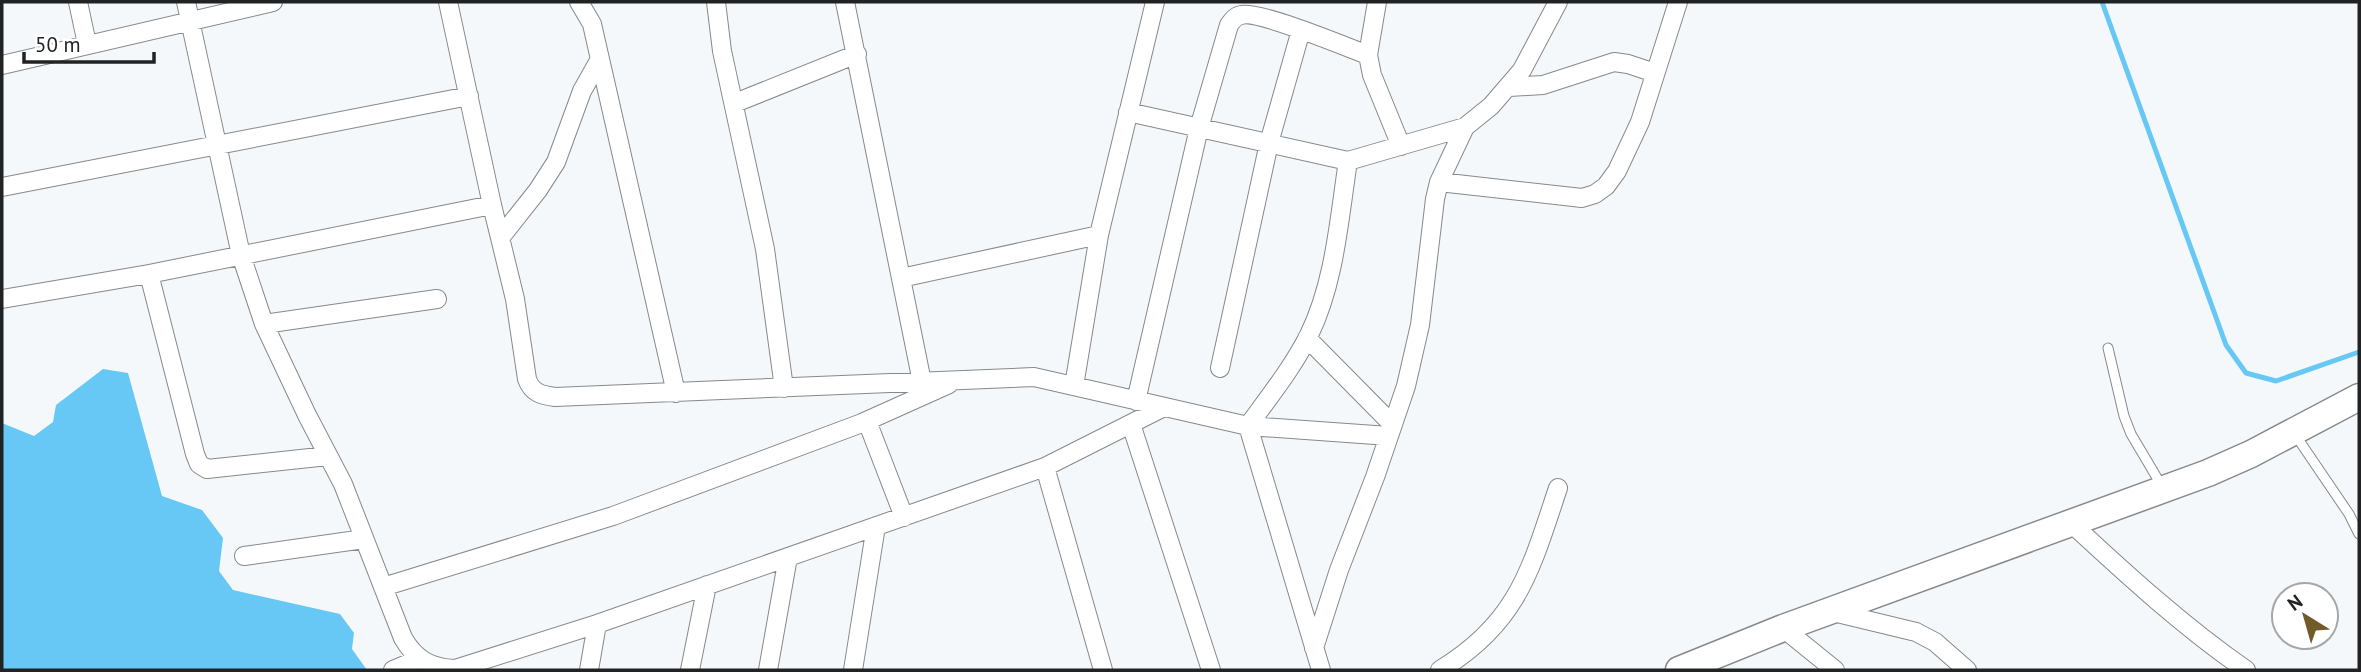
<svg xmlns="http://www.w3.org/2000/svg" width="2361" height="672" font-family="'PT Sans',sans-serif">
	<style>
		.water { fill: #67c8f6 }
		.lines { fill: none; stroke-linecap: round; stroke-linejoin: round }
		.stream { stroke: #67c8f6; stroke-width: 5 }
		.lane-casing { stroke: #86898b; stroke-width: 11 }
		.street-casing { stroke: #86898b; stroke-width: 20 }
		.secondary-casing { stroke: #86898b; stroke-width: 29 }
		.lane { stroke: #fff; stroke-width: 9 }
		.street { stroke: #fff; stroke-width: 18 }
		.secondary { stroke: #fff; stroke-width: 26 }
	</style>
	<rect width="100%" height="100%" fill="#f5f8fa"/>
	<path class="water" d="M103,369L128,373L162,496L202,510L223,538L219,571L233,590L340,614L354,633L352,649L367,670H2V423L34,436L53,422L56,405Z"/>
	<g class="lines">
		<path class="stream" d="M2102,2L2226,345L2246,373L2276,381L2359,352"/>
		<defs>
			<path id="lane" d="M2108,348L2124,416L2131,434L2163,488
				M2294,433L2349,514L2359,534"/>
			<path id="street" d="M78,2L87,44
				M186,2L241,255L264,324L437,299
				M448,2L492,205L515,299L527,379C532,393 541,395 555,397L1034,377L1248,426C1269,397 1293,367 1309,335C1335,282 1339,219 1348,161L1465,127L1491,106L1522,70L1558,2
				M579,2L592,24L676,393
				M716,2L722,51L765,249L784,388
				M845,2L922,382
				M1377,2L1368,55L1372,75L1401,146
				M2,65L273,2
				M1509,87L1543,85L1614,62L1628,64L1655,73
				M735,103L857,54
				M1128,112L1348,161
				M1439,182L1582,198L1595,194L1606,186L1617,171L1640,122L1678,2
				M2,187L469,96
				M1099,235L1155,2
				M500,238L538,190L556,162L582,91L600,59
				M149,274L195,454L199,464L207,469L328,456
				M901,278L1099,235L1074,386
				M2,299L149,274L492,205
				M264,324L307,415L343,484L403,638C415,659 430,668 455,669L597,624L1045,467L1103,670
				M1307,338L1393,425
				M1220,368L1269,143L1301,30
				M1136,401L1199,128L1229,25C1232,21 1235,16 1241,15C1258,10 1346,47 1368,55
				M867,421L904,517
				M1131,424L1211,670
				M1045,467L1164,407
				M2071,523C2127,575 2184,627 2246,670
				M244,556L364,539
				M383,587L613,516L862,423L949,384
				M1829,611L1916,632L1935,642L1967,670
				M1783,628L1835,670
				M1314,648L1339,570L1375,477L1406,386L1420,325L1435,199L1439,182L1465,127
				M393,670L419,659
				M589,670L597,624
				M690,670L707,585
				M768,670L788,557
				M853,670L876,526
				M1321,670L1248,426L1389,436
				M1440,670C1518,623 1531,569 1558,488"/>
			<path id="secondary" d="M1679,670L1783,628L2208,473L2251,454L2359,397"/>
		</defs>
		<use href="#lane" class="lane-casing"/>
		<use href="#street" class="street-casing"/>
		<use href="#secondary" class="secondary-casing"/>
		<use href="#lane" class="lane"/>
		<use href="#street" class="street"/>
		<use href="#secondary" class="secondary"/>
	</g>
	<rect width="2361" height="672" fill="none" stroke="#212223" stroke-width="7"/>
	<g transform="translate(2305 616) rotate(323)"><circle r="33" fill="#ffffff" stroke="#a6a7a7" stroke-width="2"/>
	<path d="M0-5L12 26L0 18L-12 26Z" fill="#715b2a"/>
	<text y="-10" font-size="19" font-weight="bold" text-anchor="middle" fill="#212223">N</text>
	</g>
	<path d="M24 52v10h130v-10" fill="none" stroke="#212223" stroke-width="3.5"/>
	<text x="35" y="52" font-size="21" fill="#212223" stroke="#ffffff" stroke-width="5" paint-order="stroke">50 m</text>
</svg>
